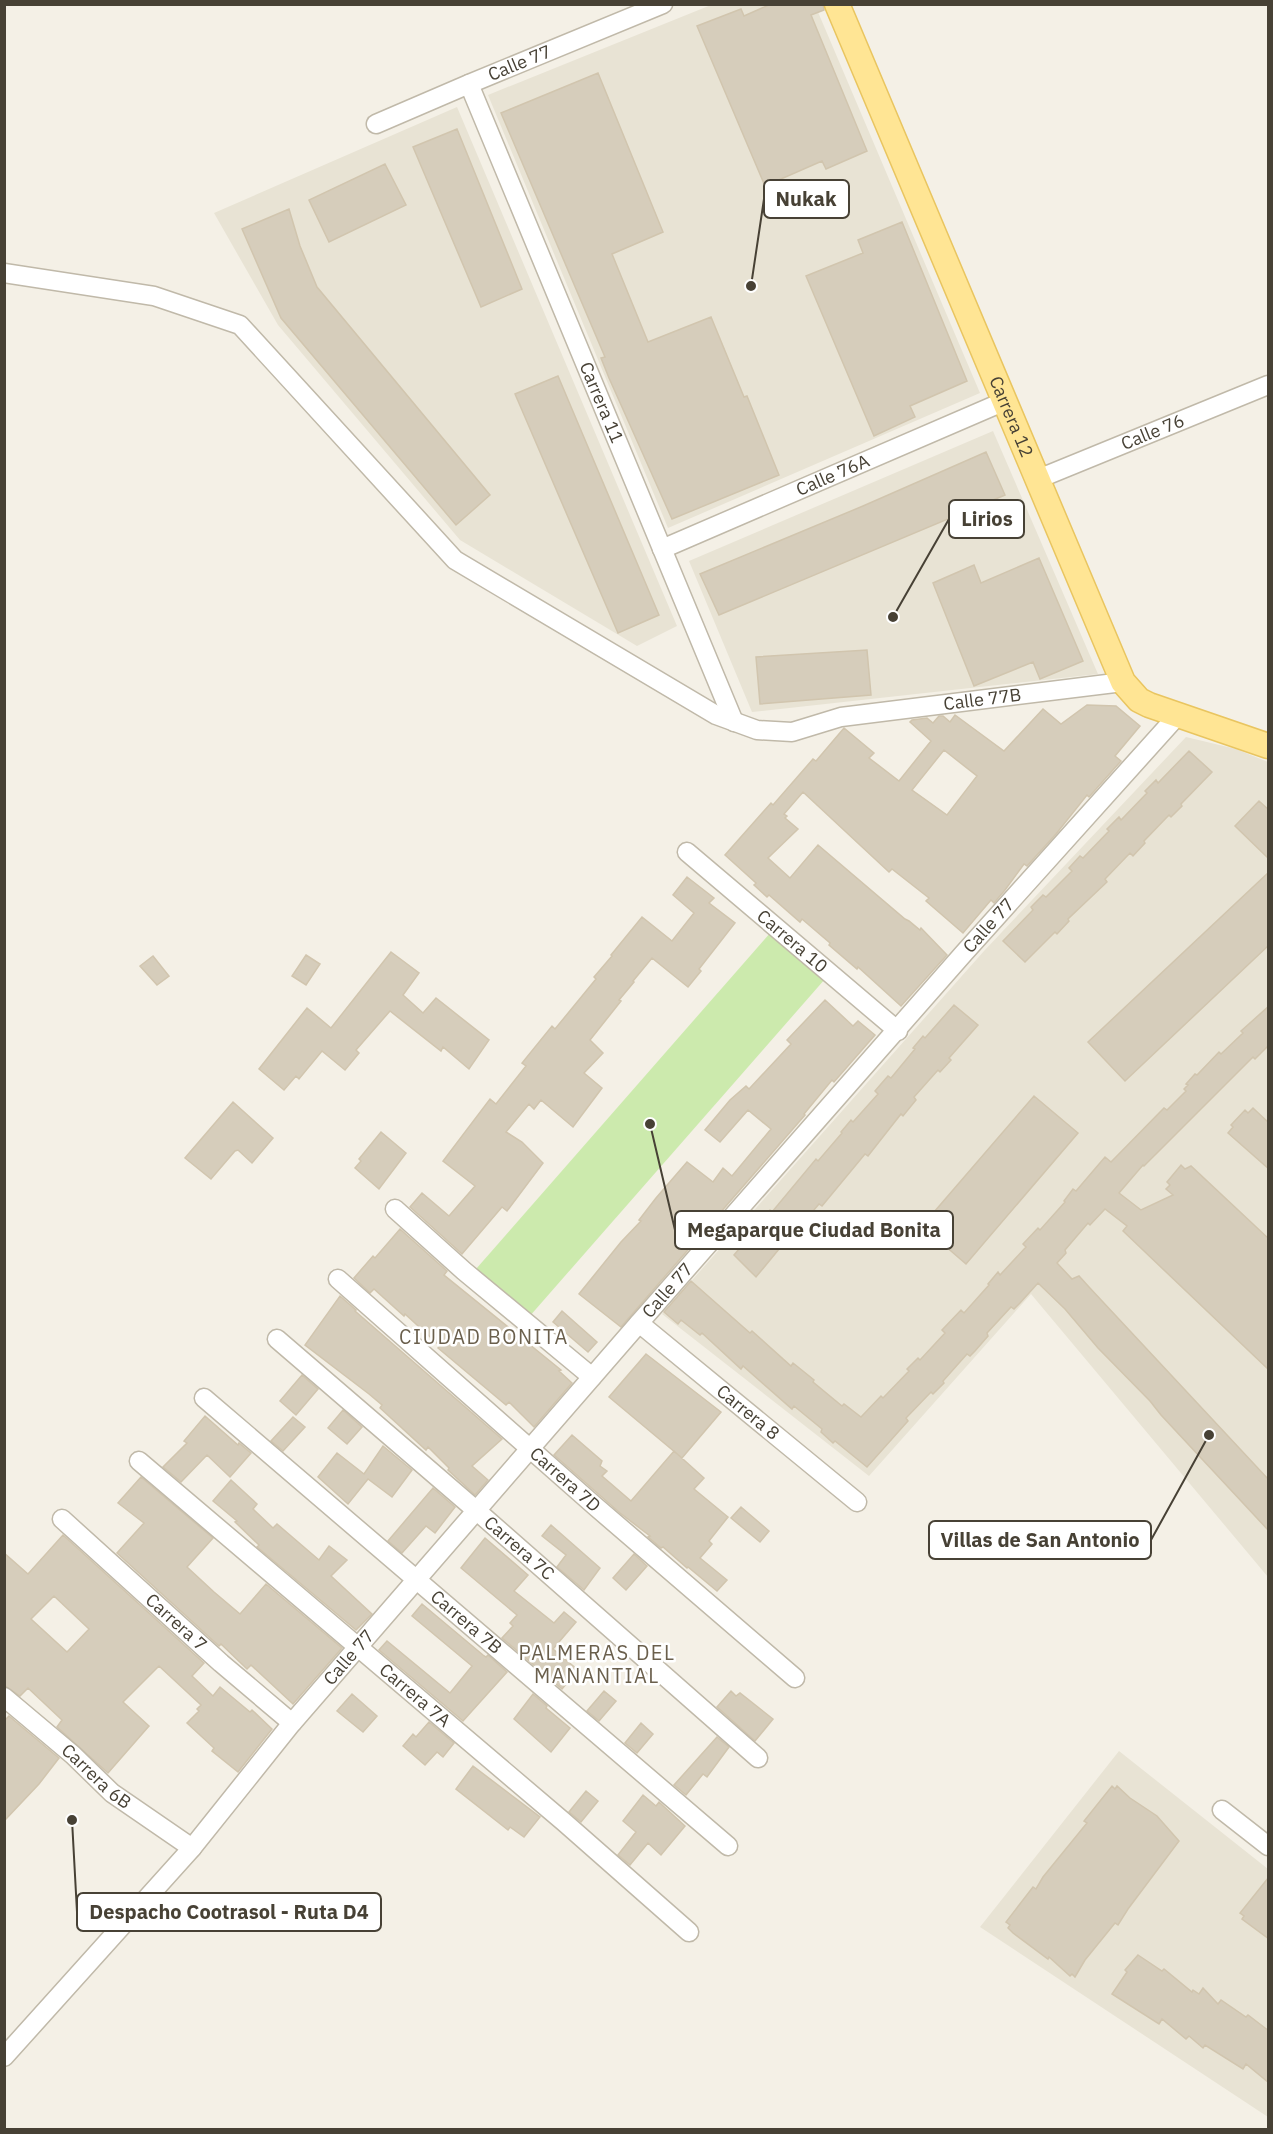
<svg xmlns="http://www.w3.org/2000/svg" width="1273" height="2134" font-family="'IBM Plex Sans',sans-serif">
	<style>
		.residential { fill: #e8e3d4 }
		.green { fill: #cceaad }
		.building { fill: #d6cdbb; stroke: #d1c5ae; stroke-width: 1.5; fill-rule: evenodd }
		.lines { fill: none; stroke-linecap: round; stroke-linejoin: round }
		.minor-casing { stroke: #c0b9a9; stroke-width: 21 }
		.major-casing { stroke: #e9c560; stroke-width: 27 }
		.minor { stroke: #fff; stroke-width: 18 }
		.major { stroke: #ffe594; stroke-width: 24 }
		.labels { text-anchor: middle; stroke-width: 5; stroke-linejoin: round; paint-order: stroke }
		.street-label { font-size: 18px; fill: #474135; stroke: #fff }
		.neighbourhood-label { font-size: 20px; letter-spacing: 1.5px; fill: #6a5f4c; stroke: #fff }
		.leader { fill: none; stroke: #474135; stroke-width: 2 }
		.callout-dot { fill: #474135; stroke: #fff; stroke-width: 2 }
		.callout { fill: #fff; stroke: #474135; stroke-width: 2 }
		.callout-label { font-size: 20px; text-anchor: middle; font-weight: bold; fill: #474135 }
	</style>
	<rect width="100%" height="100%" fill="#f4f0e6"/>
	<path class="residential" d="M711,5H815L980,393L668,528L488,95Z
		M457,107L677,626L637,646L460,540L278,325L214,213Z
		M993,431L1098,674L752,712L689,561Z
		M1186,737L1236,749L1268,762V1577L1031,1294L869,1476L662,1314L984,951Z
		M1119,1751L1268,1869V2117L980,1927Z"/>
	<path class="green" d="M771,932L825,979L529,1317L476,1269Z"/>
	<path class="building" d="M771,4H823L824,10L811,15L867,151L826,169L822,161L765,186L697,26L741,9L744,16Z
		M598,73L663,232L612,254L648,342L711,317L744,397L747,396L779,475L672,519L609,378L601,358L605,357L501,113Z
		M457,129L522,289L481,307L413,147Z
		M385,164L406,205L329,242L309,200Z
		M289,209L300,246L317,287L490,495L456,525L281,318L242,229Z
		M902,222L967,381L910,406L915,417L874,436L806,276L863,253L858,240Z
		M558,376L659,615L618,633L515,394Z
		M986,452L1005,495L719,615L700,574L863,506Z
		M1039,558L1083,661L1040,679L1033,662L974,686L933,583L974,565L981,583Z
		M867,650L871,695L760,704L756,657Z
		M1087,705L1116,706L1140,726L1115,756L1121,761L1089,797L1087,795L1056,834L1027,866L1024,864L1005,890L994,903L991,900L963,933L926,901L929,898L892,869L889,872L803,792L784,814L787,816L785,818L798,829L768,858L790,878L818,845L905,919L909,921L920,930L921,928L947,955L901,1006L858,967L857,969L829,945L830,943L802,919L800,922L769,895L767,897L754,885L756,883L725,855L771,803L773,805L813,759L816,761L844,728L874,753L869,758L899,781L931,741L910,722L912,720L927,718L933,723L939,716H943L950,722L955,715L1004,751L1043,709L1061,724ZM944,750L977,776L947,815L912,790Z
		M1189,751L1212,772L1181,804L1182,806L1171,817L1169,815L1144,841L1145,843L1133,856L1130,853L1105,879L1107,882L1068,919L1069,921L1057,934L1055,932L1025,962L1003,941L1033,910L1031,907L1043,895L1046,897L1072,871L1069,868L1080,856L1083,858L1109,831L1107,829L1119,817L1121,820L1147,793L1145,791L1156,780L1158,783Z
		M1259,801L1269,810V859L1235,826Z
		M1269,872V945L1125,1081L1088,1042Z
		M687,877L714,898L709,903L735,923L699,969L701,971L688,987L652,958L633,981L634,982L619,1000L621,1001L590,1040L603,1053L584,1073L602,1088L573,1127L541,1100L534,1109L529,1104L506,1132L522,1142L543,1163L507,1211L502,1207L462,1254L410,1207L422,1193L449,1216L475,1186L443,1161L490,1099L496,1104L526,1066L522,1063L552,1026L555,1029L596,979L594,977L612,956L611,955L642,917L672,941L694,913L673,895Z
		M391,952L419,973L403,995L423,1013L436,998L489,1040L469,1069L443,1047L441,1051L390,1011L356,1050L359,1053L345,1070L322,1051L299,1079L296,1076L284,1090L259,1069L307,1008L331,1028Z
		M306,955L320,964L306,985L292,976Z
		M153,956L169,976L157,985L140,966Z
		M825,1000L853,1026L858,1021L875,1035L834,1082L832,1080L804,1114L805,1115L621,1327L579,1294L621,1242L641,1221L639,1220L656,1198L687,1162L713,1182L723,1168L732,1176L771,1129L748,1110L720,1142L705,1130L730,1100L746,1086L749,1089L791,1044L787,1040Z
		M954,1005L978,1025L949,1058L951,1060L940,1072L938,1070L914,1097L916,1100L903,1116L901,1114L868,1156L865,1154L822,1206L819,1204L796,1231L797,1233L787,1245L784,1243L756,1277L734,1255L761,1223L760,1221L770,1210L772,1212L816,1159L818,1161L842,1133L841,1132L851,1120L853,1122L878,1094L875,1091L881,1084L888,1076L891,1078L915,1049L913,1048L923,1036L925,1038Z
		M1269,1006V1045L1255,1059L1253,1057L1144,1166L1143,1165L1119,1193L1141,1210L1173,1195L1166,1189L1170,1185L1167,1182L1181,1165L1185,1169L1191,1166L1269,1239V1370L1123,1231L1127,1226L1105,1209L1090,1225L1088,1223L1065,1250L1066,1253L1057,1263L1072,1279L1079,1276L1089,1287L1269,1480V1531L1161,1415L1150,1401L1098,1348L1065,1309L1038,1283L1020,1303L1014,1309L1011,1307L987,1333L988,1336L975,1351L970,1356L967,1354L943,1381L944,1383L933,1394L931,1392L906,1418L908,1421L867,1467L835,1441L833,1443L821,1432L822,1429L794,1406L792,1409L743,1366L741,1369L702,1333L700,1335L681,1320L678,1324L664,1312L691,1281L750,1333L752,1331L791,1366L793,1363L814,1380L813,1382L842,1406L844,1404L861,1417L881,1396L883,1398L909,1371L907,1369L918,1358L920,1360L945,1333L942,1330L961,1310L964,1313L989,1285L988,1284L998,1272L1000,1275L1026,1247L1023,1244L1038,1228L1040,1230L1065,1202L1064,1201L1073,1189L1076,1191L1105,1157L1111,1162L1164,1108L1167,1110L1186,1091L1184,1089L1188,1085L1186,1084L1195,1074L1197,1075L1219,1052L1221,1054L1243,1033L1241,1031Z
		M1034,1096L1078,1133L966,1264L922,1226Z
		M233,1102L273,1138L252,1163L238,1150L235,1151L211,1179L185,1158Z
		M1253,1108L1269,1123V1169L1228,1133L1233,1127L1231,1125L1245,1110L1248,1113Z
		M381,1132L406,1153L379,1189L355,1168L361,1161L359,1159Z
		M400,1229L447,1271L444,1275L561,1370L559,1371L572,1383L534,1427L509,1402L506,1405L438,1348L440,1346L405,1314L404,1316L374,1289L370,1293L354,1278L373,1256L375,1258Z
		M340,1296L356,1310L355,1311L502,1439L472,1466L488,1480L475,1495L448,1470L449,1468L428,1447L426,1450L380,1408L382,1405L369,1394L305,1345Z
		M562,1311L597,1342L588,1352L553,1322Z
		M646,1354L721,1412L682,1458L609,1397Z
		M302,1375L318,1389L296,1415L280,1401Z
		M343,1410L362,1427L347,1444L328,1428Z
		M205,1416L238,1445L239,1443L251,1453L230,1477L207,1455L181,1482L163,1467L187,1443L184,1441Z
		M293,1417L305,1427L283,1451L271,1441Z
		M572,1435L602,1461L600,1466L607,1471L602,1476L631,1501L674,1451L704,1478L694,1489L728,1517L709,1541L712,1544L700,1558L727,1580L717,1591L688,1567L687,1568L663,1547L661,1548L648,1537L650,1536L620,1513L554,1455Z
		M383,1446L412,1470L392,1497L368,1479L348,1504L318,1477L337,1453L364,1474Z
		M141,1477L213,1538L187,1567L214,1592L240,1614L266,1584L342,1648L293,1704L251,1665L247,1669L221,1644L219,1646L117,1553L144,1523L118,1503Z
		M231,1480L257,1504L253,1509L273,1528L277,1524L319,1560L329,1546L347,1560L331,1576L372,1614L356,1630L257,1547L259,1545L235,1522L237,1521L213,1501Z
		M433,1488L455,1507L435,1533L426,1526L402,1553L388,1541Z
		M741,1507L769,1531L760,1542L731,1518Z
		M551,1525L600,1568L584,1590L557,1567L566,1555L542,1536Z
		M63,1535L204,1663L192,1676L213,1696L220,1687L250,1712L252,1710L272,1729L238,1772L212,1751L214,1748L187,1723L199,1711L197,1709L201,1705L159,1666L123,1702L149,1726L108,1773L57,1727L62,1720L28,1688L20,1696L4,1685V1553L28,1574ZM54,1596L89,1629L67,1652L31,1619Z
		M485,1538L528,1575L514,1591L554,1623L564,1612L576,1622L553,1649L578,1670L562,1689L502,1638L513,1626L510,1623L517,1615L461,1568Z
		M634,1554L647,1566L626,1590L613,1578Z
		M422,1604L483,1655L486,1657L488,1655L507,1672L463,1721L379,1650L387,1641L450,1693L472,1666L412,1616Z
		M604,1691L616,1701L599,1721L587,1711Z
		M731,1691L736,1696L740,1693L773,1719L755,1741L717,1707Z
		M352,1694L377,1716L363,1732L337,1711Z
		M533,1694L547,1706L546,1708L570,1728L551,1752L514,1719Z
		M9,1716L59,1758L39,1784L4,1821V1721Z
		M429,1722L454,1743L443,1757L437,1752L425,1765L403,1746L413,1734L416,1737Z
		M641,1723L653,1734L637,1753L625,1743Z
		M717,1737L729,1747L707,1777L703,1774L686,1795L674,1785Z
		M473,1766L540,1817L524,1837L510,1827L508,1830L456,1789Z
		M1112,1786L1115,1789L1117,1786L1130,1798L1157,1816L1179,1841L1128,1909L1118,1925L1115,1923L1085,1960L1075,1977L1072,1974L1070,1976L1049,1957L1048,1959L1013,1933L1008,1928L1010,1925L1006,1922L1033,1887L1036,1889L1043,1877L1087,1823L1084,1821Z
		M586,1791L598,1801L581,1822L569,1812Z
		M643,1795L656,1806L659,1802L685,1826L661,1855L648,1843L630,1865L618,1855L636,1832L623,1821Z
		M1269,1877V1939L1242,1919L1244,1916L1240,1913Z
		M1138,1955L1162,1971L1164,1969L1192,1992L1193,1990L1199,1994L1203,1988L1218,2004L1221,2000L1246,2017L1248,2015L1269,2031V2083L1246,2064L1243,2069L1205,2045L1203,2048L1189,2036L1186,2039L1162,2019L1159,2024L1112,1994L1127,1972L1125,1970Z"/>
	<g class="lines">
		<defs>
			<g id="minor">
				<path id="s1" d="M469,84L734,722"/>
				<path id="s2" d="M376,124L469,84L663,4"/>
				<path id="s3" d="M4,273L154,296L240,325L455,560L716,715L757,730L792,732L841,717L1123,682"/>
				<path id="s4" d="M1038,479L1268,385"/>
				<path id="s5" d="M662,549L1005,401"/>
				<path id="s6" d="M687,852L898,1031"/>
				<path d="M395,1209L464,1271L592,1377"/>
				<path id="s7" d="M338,1279L595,1506L795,1678"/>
				<path id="s8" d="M639,1323L857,1502"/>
				<path id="s9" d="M277,1339L477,1511L758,1758"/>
				<path id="s10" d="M204,1398L728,1846"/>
				<path id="s11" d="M139,1461L564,1822L689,1932"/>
				<path id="s12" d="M62,1519L221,1663L292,1723"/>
				<path id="s13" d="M4,1697L73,1755L112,1793L192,1848"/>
				<path d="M1222,1810L1268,1846"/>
				<path id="s14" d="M4,2057L192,1848L292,1723L639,1323L964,953L1178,715"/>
			</g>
			<g id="major">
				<path id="s15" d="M837,4L1123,682L1139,700L1149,705L1268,746"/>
			</g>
		</defs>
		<use href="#minor" class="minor-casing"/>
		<use href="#major" class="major-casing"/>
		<use href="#minor" class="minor"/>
		<use href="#major" class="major"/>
	</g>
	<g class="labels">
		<g class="street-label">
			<text dy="6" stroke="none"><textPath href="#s2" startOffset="156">Calle 77</textPath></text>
			<text dy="6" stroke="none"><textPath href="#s1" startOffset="345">Carrera 11</textPath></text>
			<text dy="6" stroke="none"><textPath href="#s15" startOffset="448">Carrera 12</textPath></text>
			<text dy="6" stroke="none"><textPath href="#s4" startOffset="124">Calle 76</textPath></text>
			<text dy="6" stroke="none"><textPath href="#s5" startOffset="186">Calle 76A</textPath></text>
			<text dy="6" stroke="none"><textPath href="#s3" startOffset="1137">Calle 77B</textPath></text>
			<text dy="6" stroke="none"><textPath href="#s14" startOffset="1500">Calle 77</textPath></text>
			<text dy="6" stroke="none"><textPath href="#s6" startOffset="138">Carrera 10</textPath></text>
			<text dy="6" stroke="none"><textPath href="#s14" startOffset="1014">Calle 77</textPath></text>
			<text dy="6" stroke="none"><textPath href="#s8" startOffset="141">Carrera 8</textPath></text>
			<text dy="6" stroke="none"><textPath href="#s7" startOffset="303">Carrera 7D</textPath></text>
			<text dy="6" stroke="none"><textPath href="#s9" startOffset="320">Carrera 7C</textPath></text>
			<text dy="6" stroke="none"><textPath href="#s10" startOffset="345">Carrera 7B</textPath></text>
			<text dy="6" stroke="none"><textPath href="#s12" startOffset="154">Carrera 7</textPath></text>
			<text dy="6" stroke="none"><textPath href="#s14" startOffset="528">Calle 77</textPath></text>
			<text dy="6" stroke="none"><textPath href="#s11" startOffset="362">Carrera 7A</textPath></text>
			<text dy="6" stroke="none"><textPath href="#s13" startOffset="122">Carrera 6B</textPath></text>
		</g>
		<g class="neighbourhood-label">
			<text x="484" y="1344">CIUDAD BONITA</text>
			<text x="597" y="1660">PALMERAS DEL<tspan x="597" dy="23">MANANTIAL</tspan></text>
		</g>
	</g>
	<path class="leader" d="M751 286L764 199M893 617L949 519M650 1124L675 1230M1209 1435L1151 1540M72 1820L77 1912"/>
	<g class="callout-dot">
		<circle cx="751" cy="286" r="6"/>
		<circle cx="893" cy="617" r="6"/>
		<circle cx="650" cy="1124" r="6"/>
		<circle cx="1209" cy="1435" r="6"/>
		<circle cx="72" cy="1820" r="6"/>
	</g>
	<g class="callout">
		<rect x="764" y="180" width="85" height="38" rx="6"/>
		<rect x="949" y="500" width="75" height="38" rx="6"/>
		<rect x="675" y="1211" width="278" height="38" rx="6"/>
		<rect x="929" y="1521" width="222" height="38" rx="6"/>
		<rect x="77" y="1893" width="304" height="38" rx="6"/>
	</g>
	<g class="callout-label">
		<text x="806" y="206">Nukak</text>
		<text x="987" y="526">Lirios</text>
		<text x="814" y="1237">Megaparque Ciudad Bonita</text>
		<text x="1040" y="1547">Villas de San Antonio</text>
		<text x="229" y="1919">Despacho Cootrasol - Ruta D4</text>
	</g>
	<rect width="1273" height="2134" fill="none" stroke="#474135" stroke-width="12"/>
</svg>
